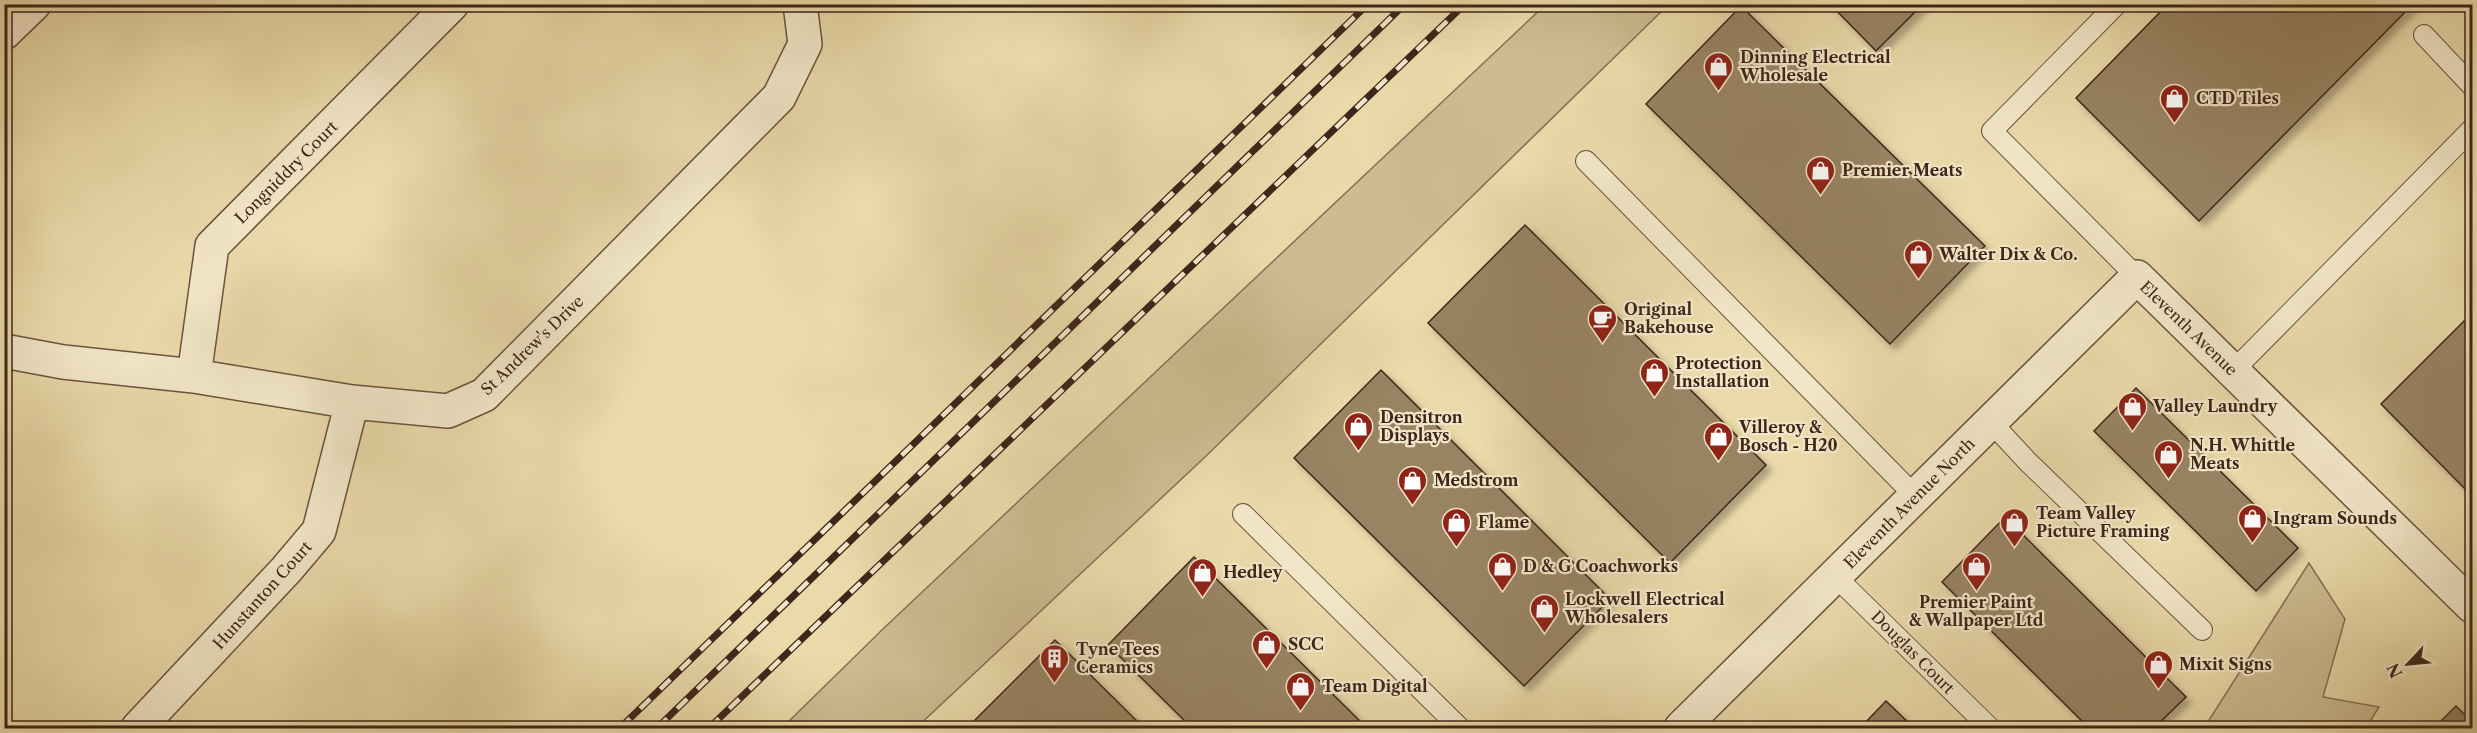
<svg xmlns="http://www.w3.org/2000/svg" width="2477" height="733" font-family="'Libre Caslon Text',serif">
	<style>
		.green { fill: #cdbb91; stroke: #867056; stroke-width: 1.5 }
		.building { fill: #988364; stroke: #3f261a; stroke-width: 1.5; filter: url(#shadow) }
		.lines { fill: none; stroke-linecap: round; stroke-linejoin: round }
		.service-casing { stroke: #6a533e; stroke-width: 22 }
		.minor-casing { stroke: #6a533e; stroke-width: 36 }
		.service { stroke: #f1e6c7; stroke-width: 20 }
		.minor { stroke: #f1e6c7; stroke-width: 33 }
		.rail-casing { stroke: #3f261a; stroke-width: 7 }
		.rail { stroke: #f1e6c7; stroke-width: 4.5; stroke-dasharray: 14; stroke-linecap: butt }
		.labels { text-anchor: middle; stroke-width: 4.5; stroke-linejoin: round; paint-order: stroke }
		.poi-label { font-size: 16px; font-weight: bold; fill: #3f261a; stroke: #f1e6c7; text-anchor: start }
		.street-label { font-size: 16px; fill: #3f261a; stroke: #f1e6c7 }
	</style>
	<defs>
		<filter id="shadow"><feDropShadow dx="5.5" dy="5.5" stdDeviation="3" flood-color="#0004"/></filter>
	</defs>
	<rect width="100%" height="100%" fill="#ead9a9"/>
	<filter id="stains"><feTurbulence type="fractalNoise" baseFrequency=".00333" numOctaves="4"/><feColorMatrix values="0 0 0 0 .2 0 0 0 0 .09 0 0 0 0 .02 0 0 0 .5 -.17"/></filter>
	<radialGradient id="worn" r=".72"><stop offset=".6" stop-color="#630" stop-opacity="0"/><stop offset="1" stop-color="#630" stop-opacity=".3"/></radialGradient>
	<path class="green" d="M1545,5H1668L1204,458L916,728H782L884,628Z
		M2309,563L2345,619L2323,697L2379,707L2366,728H2204Z"/>
	<path class="building" d="M1830,4H1923L1876,51Z
		M2168,4H2413L2199,221L2076,98Z
		M1741,6L1985,246L1890,344L1646,104Z
		M1525,225L1766,465L1670,563L1428,323Z
		M2472,313V496L2381,404Z
		M1381,370L1610,599L1524,686L1294,458Z
		M2136,388L2298,548L2256,591L2094,431Z
		M2005,517L2186,697L2154,728H2089L1942,582Z
		M1194,557L1367,728H1192L1108,645Z
		M1055,640L1144,728H967Z
		M1886,701L1914,728H1860Z
		M2456,706L2472,722V728H2434Z"/>
	<g class="lines">
		<defs>
			<path id="service" d="M2117,4L1992,131L2137,277
				M2424,35L2472,86
				M1586,161L1916,497
				M2233,371L2472,129
				M1991,422L2027,461L2202,630
				M1243,514L1460,728
				M1835,576L1990,728"/>
			<path id="minor" d="M4,33L34,4
				M4,351L63,362L194,376L352,402L448,411L484,395L779,97L805,44L800,4
				M194,376L212,246L452,4
				M138,728L286,570L319,531L352,402
				M1681,728L2137,277L2472,606"/>
		</defs>
		<use href="#service" class="service-casing"/>
		<use href="#minor" class="minor-casing"/>
		<use href="#service" class="service"/>
		<use href="#minor" class="minor"/>
		<defs>
			<path id="rail" d="M620,728L1368,4
				M657,728L1405,4
				M709,728L1465,4"/>
		</defs>
		<use href="#rail" class="rail-casing"/>
		<use href="#rail" class="rail"/>
	</g>
	<defs>
		<symbol id="shop-pin" viewBox="-11 -11 22 30"><path d="M0 17L-7.5 6A9.5 9.5 0 1 1 7.5 6Z" fill="#8f2418" stroke="#f1e6c7"/><path d="M-5-2.5h2.3a2.7 3.5 0 0 1 5.4 0H5L5.5 6h-11ZM-1.5-2.5h3a1.5 2.3 0 0 0-3 0Z" fill="#fff"/></symbol>
		<symbol id="cafe-pin" viewBox="-11 -11 22 30"><path d="M0 17L-7.5 6A9.5 9.5 0 1 1 7.5 6Z" fill="#8f2418" stroke="#f1e6c7"/><path d="M-5.5-4.5H6V0H3Q3 3.5 0 3.5H-2.5Q-5.5 3.5-5.5 0ZM3-3.2v2h1.7v-2ZM-6 4.5H4V6H-6Z" fill="#fff"/></symbol>
		<symbol id="building-pin" viewBox="-11 -11 22 30"><path d="M0 17L-7.5 6A9.5 9.5 0 1 1 7.5 6Z" fill="#8f2418" stroke="#f1e6c7"/><path d="M-4-6H4V6H1V3H-1V6H-4ZM-2.5-4.3h1.7v1.8h-1.7ZM.8-4.3h1.7v1.8H.8ZM-2.5-1h1.7V.8h-1.7ZM.8-1h1.7V.8H.8Z" fill="#fff"/></symbol>
	</defs>
	<g fill-rule="evenodd">
		<use href="#shop-pin" x="1702" y="50" width="33" height="45"/>
		<use href="#shop-pin" x="2158" y="82" width="33" height="45"/>
		<use href="#shop-pin" x="1804" y="154" width="33" height="45"/>
		<use href="#shop-pin" x="1902" y="238" width="33" height="45"/>
		<use href="#cafe-pin" x="1586" y="302" width="33" height="45"/>
		<use href="#shop-pin" x="1638" y="356" width="33" height="45"/>
		<use href="#shop-pin" x="2116" y="390" width="33" height="45"/>
		<use href="#shop-pin" x="1342" y="410" width="33" height="45"/>
		<use href="#shop-pin" x="1702" y="420" width="33" height="45"/>
		<use href="#shop-pin" x="2152" y="438" width="33" height="45"/>
		<use href="#shop-pin" x="1396" y="464" width="33" height="45"/>
		<use href="#shop-pin" x="2236" y="502" width="33" height="45"/>
		<use href="#shop-pin" x="1440" y="506" width="33" height="45"/>
		<use href="#shop-pin" x="1998" y="506" width="33" height="45"/>
		<use href="#shop-pin" x="1486" y="550" width="33" height="45"/>
		<use href="#shop-pin" x="1960" y="550" width="33" height="45"/>
		<use href="#shop-pin" x="1186" y="556" width="33" height="45"/>
		<use href="#shop-pin" x="1528" y="592" width="33" height="45"/>
		<use href="#shop-pin" x="1250" y="628" width="33" height="45"/>
		<use href="#building-pin" x="1038" y="642" width="33" height="45"/>
		<use href="#shop-pin" x="2142" y="648" width="33" height="45"/>
		<use href="#shop-pin" x="1284" y="670" width="33" height="45"/>
	</g>
	<g class="labels">
		<g class="poi-label">
			<text x="1740" y="63">Dinning Electrical<tspan x="1740" dy="18">Wholesale</tspan></text>
			<text x="2196" y="104">CTD Tiles</text>
			<text x="1842" y="176">Premier Meats</text>
			<text x="1939" y="260">Walter Dix &amp; Co.</text>
			<text x="1624" y="315">Original<tspan x="1624" dy="18">Bakehouse</tspan></text>
			<text x="1675" y="369">Protection<tspan x="1675" dy="18">Installation</tspan></text>
			<text x="2153" y="412">Valley Laundry</text>
			<text x="1380" y="423">Densitron<tspan x="1380" dy="18">Displays</tspan></text>
			<text x="1739" y="433">Villeroy &amp;<tspan x="1739" dy="18">Bosch - H20</tspan></text>
			<text x="2190" y="451">N.H. Whittle<tspan x="2190" dy="18">Meats</tspan></text>
			<text x="1434" y="486">Medstrom</text>
			<text x="2036" y="519">Team Valley<tspan x="2036" dy="18">Picture Framing</tspan></text>
			<text x="2273" y="524">Ingram Sounds</text>
			<text x="1478" y="528">Flame</text>
			<text x="1523" y="572">D &amp; G Coachworks</text>
			<text x="1223" y="578">Hedley</text>
			<text x="1565" y="605">Lockwell Electrical<tspan x="1565" dy="18">Wholesalers</tspan></text>
			<text x="1976" y="608" text-anchor="middle">Premier Paint<tspan x="1976" dy="18">&amp; Wallpaper Ltd</tspan></text>
			<text x="1288" y="650">SCC</text>
			<text x="1076" y="655">Tyne Tees<tspan x="1076" dy="18">Ceramics</tspan></text>
			<text x="2179" y="670">Mixit Signs</text>
			<text x="1322" y="692">Team Digital</text>
		</g>
		<g class="street-label">
			<text transform="translate(286 172) rotate(-45)" y="6">Longniddry Court</text>
			<text transform="translate(2189 328) rotate(44)" y="6">Eleventh Avenue</text>
			<text transform="translate(532 345) rotate(-44)" y="6">St Andrew's Drive</text>
			<text transform="translate(1909 503) rotate(-45)" y="6">Eleventh Avenue North</text>
			<text transform="translate(262 595) rotate(-48)" y="6">Hunstanton Court</text>
			<text transform="translate(1913 652) rotate(45)" y="6">Douglas Court</text>
		</g>
	</g>
	<rect width="2477" height="733" fill="none" stroke="#ead9a9" stroke-width="24"/>
	<rect x="6" y="6" width="2465" height="721" fill="none" stroke="#3f261a" stroke-width="3"/>
	<rect x="12" y="12" width="2453" height="709" fill="none" stroke="#3f261a" stroke-width="1.5"/>
	<g transform="translate(2408 664) rotate(244)" stroke="#f1e6c7" stroke-width="4.5" paint-order="stroke">
	<path d="M0-4.5L10 22L0 15L-10 22Z" fill="#3f261a"/>
	<text y="-9" font-size="16" font-weight="bold" text-anchor="middle" fill="#3f261a">N</text>
	</g>
	<rect width="100%" height="100%" filter="url(#stains)"/>
	<rect width="100%" height="100%" fill="url(#worn)"/>
</svg>
